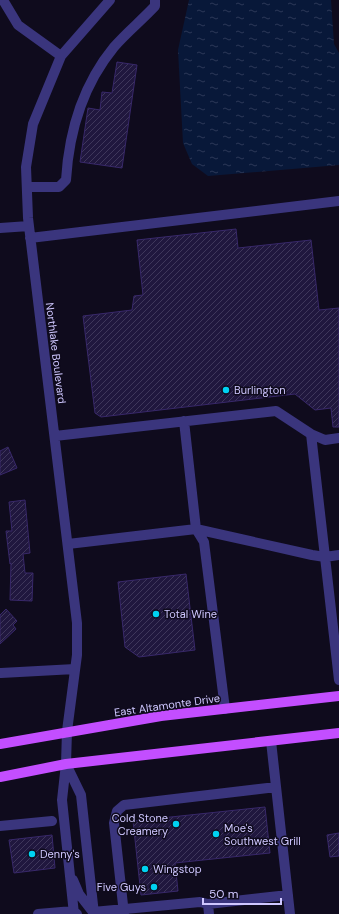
<svg xmlns="http://www.w3.org/2000/svg" width="339" height="914" font-family="'DM Sans',sans-serif">
	<style>
		.water { fill: url(#water-ripples) }
		.building { fill: url(#building-hatch); stroke: #38286a }
		.lines { fill: none; stroke-linecap: round; stroke-linejoin: round }
		.minor { stroke: #3a357d; stroke-width: 10 }
		.major { stroke: #c34eff; stroke-width: 10 }
		.poi-dot { fill: #00d2f2; stroke: #0f0b1d; stroke-width: 1.5 }
		.labels { text-anchor: middle; stroke-width: 3; stroke-linejoin: round; paint-order: stroke }
		.street-label { font-size: 11px; fill: #cfc7ff; stroke: #0f0b1d }
		.poi-label { font-size: 11px; fill: #cfc7ff; stroke: #0f0b1d; text-anchor: start }
	</style>
	<defs>
		<pattern id="water-ripples" width="26" height="14" patternUnits="userSpaceOnUse"><rect width="26" height="14" fill="#081839"/><path d="M2 4q2-2 4 0t4 0M15 11q2-2 4 0t4 0" fill="none" stroke="#2b3857"/></pattern>
		<pattern id="building-hatch" width="6" height="6" patternUnits="userSpaceOnUse"><rect width="6" height="6" fill="#20173e"/><path d="M-1 1l2-2M0 6l6-6M5 7l2-2" fill="none" stroke="#3f375b"/></pattern>
	</defs>
	<rect width="100%" height="100%" fill="#0f0b1d"/>
	<path class="water" d="M189,0H331L334,44L339,53V165L208,176L192,164L183,143L178,50Z"/>
	<path class="building" d="M117,62L137,65L122,168L80,162L88,108L100,110L102,92L112,93Z
		M236,229L238,248L311,240L319,310L339,308V427H333L331,408L315,410L295,394L101,417L95,413L83,316L132,310L134,296L143,295L137,240Z
		M8,447L17,468L0,475V451Z
		M25,500L30,553L23,554L25,573H33L32,601L10,600L11,563L10,564L6,531H12L9,502Z
		M186,574L195,650L139,657L125,647L118,582Z
		M6,609L17,621L13,625L16,629L0,644V615Z
		M265,807L270,853L175,863L178,891L141,895L133,821Z
		M339,833V856L330,857L327,835Z
		M52,835L55,868L14,873L9,840Z"/>
	<g class="lines">
		<path class="minor" d="M3,0L18,25L61,56
			M27,187H59L66,180C69,131 82,86 114,47C126,33 142,20 155,6V0
			M0,228L29,226
			M30,238L339,201
			M184,421L196,529L204,542L225,709
			M311,434L339,680
			M55,436L276,411L311,434L325,440L339,438
			M68,544L196,529L312,555L325,557L339,555
			M1,673L75,669
			M271,741L290,914
			M66,764L81,795L94,914
			M0,826L52,821
			M73,880L79,894L93,912
			M208,904L209,914
			M93,912L200,902L208,904L288,895
			M38,914L73,911L77,914
			M74,914L62,800L66,764L67,731L77,655V623L28,218L26,167L33,124L61,56L110,0
			M124,914L114,823L117,811L124,805L276,787"/>
		<path class="major" d="M0,744L161,716L339,696
			M0,777L66,764L339,733"/>
	</g>
	<g class="poi-dot">
		<circle cx="226" cy="390" r="4"/>
		<circle cx="156" cy="614" r="4"/>
		<circle cx="176" cy="824" r="4"/>
		<circle cx="216" cy="834" r="4"/>
		<circle cx="32" cy="854" r="4"/>
		<circle cx="145" cy="869" r="4"/>
		<circle cx="154" cy="887" r="4"/>
	</g>
	<g class="labels">
		<g class="street-label">
			<text transform="translate(56 353) rotate(83)" y="4">Northlake Boulevard</text>
			<text transform="translate(167 705) rotate(-8)" y="4">East Altamonte Drive</text>
		</g>
		<g class="poi-label">
			<text x="234" y="394">Burlington</text>
			<text x="164" y="618">Total Wine</text>
			<text x="168" y="822" text-anchor="end">Cold Stone<tspan x="168" dy="13">Creamery</tspan></text>
			<text x="224" y="832">Moe's<tspan x="224" dy="13">Southwest Grill</tspan></text>
			<text x="40" y="858">Denny's</text>
			<text x="153" y="873">Wingstop</text>
			<text x="146" y="891" text-anchor="end">Five Guys</text>
		</g>
	</g>
	<path d="M203 898v6h78v-6" fill="none" stroke="#cfc7ff" stroke-width="2"/>
	<text x="209" y="898" font-size="12" fill="#cfc7ff" stroke="#0f0b1d" stroke-width="3" paint-order="stroke">50 m</text>
</svg>
